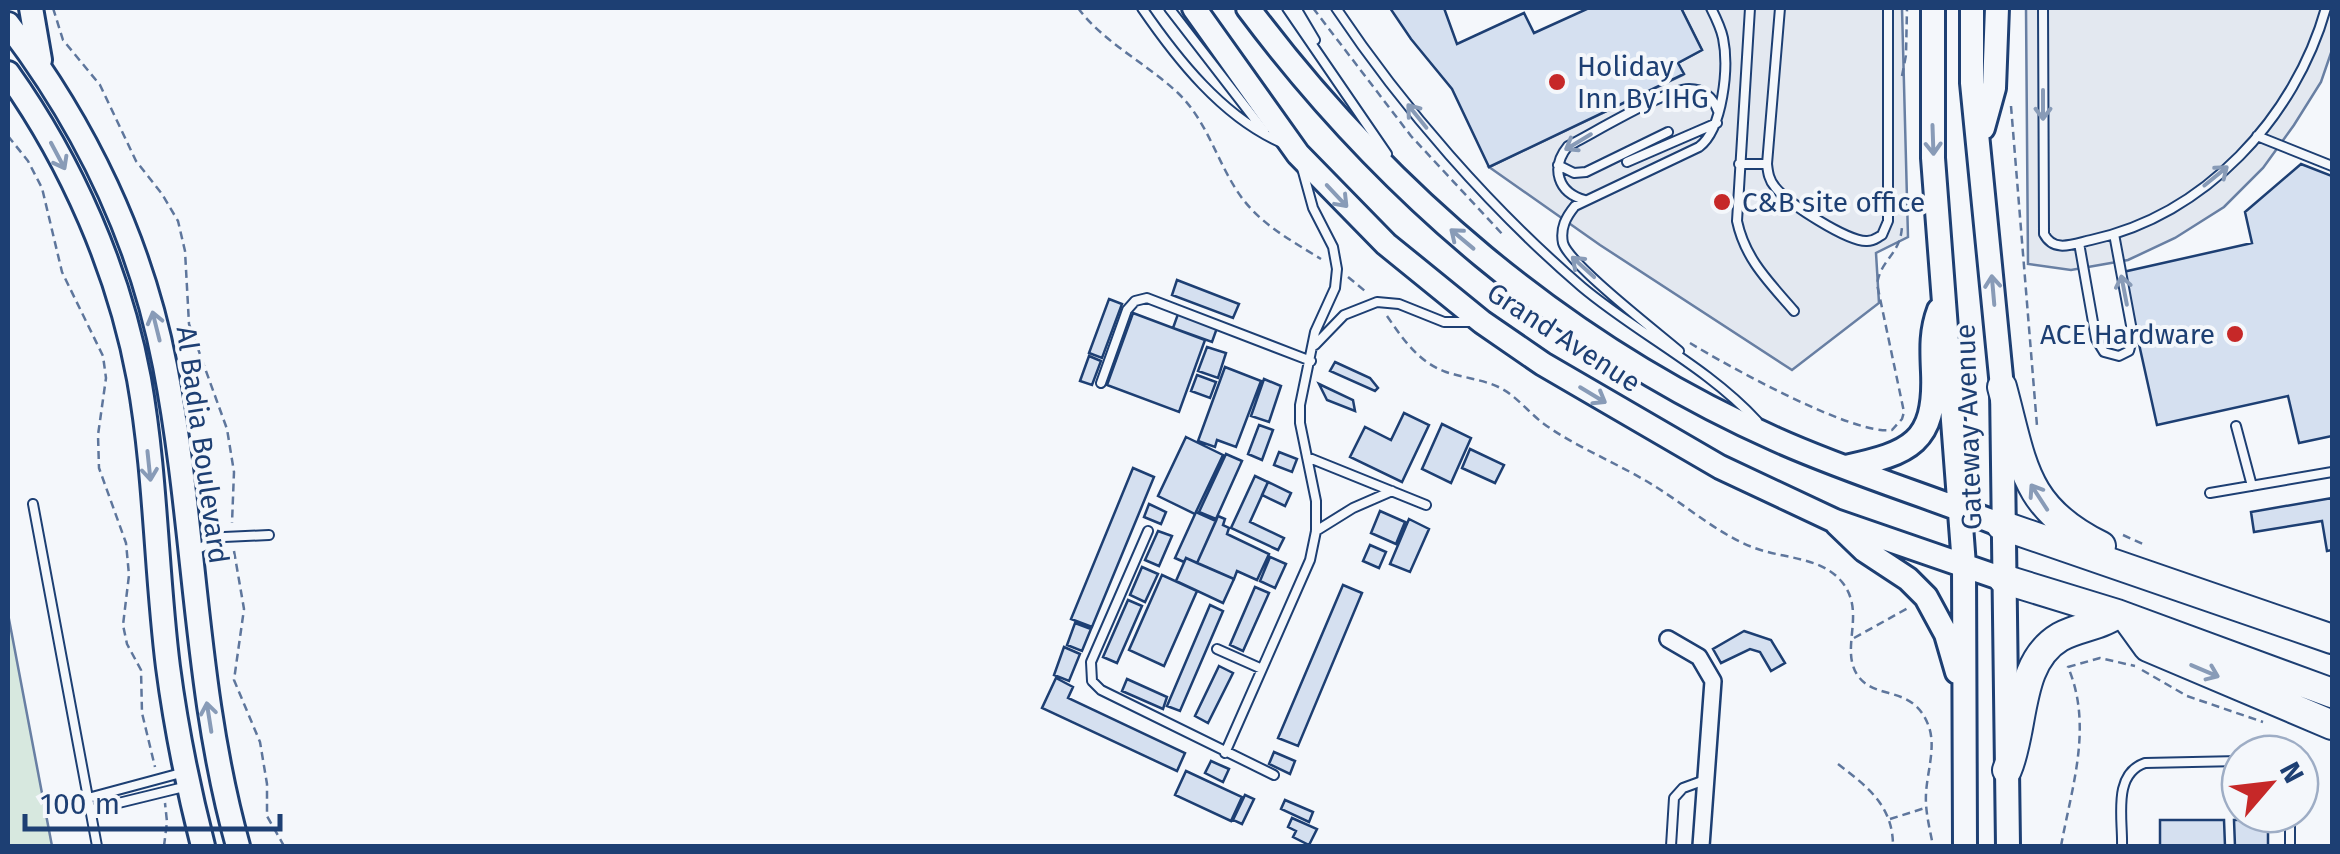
<svg xmlns="http://www.w3.org/2000/svg" width="2340" height="854" font-family="'Fira Sans',sans-serif">
	<style>
		.green { fill: #d7e8df; stroke: #687fa3; stroke-width: 2.5 }
		.parking { fill: #e3e8f0; stroke: #687fa3; stroke-width: 2.5 }
		.building { fill: #d5e0f0; stroke: #1d3f73; stroke-width: 2.5 }
		.lines { fill: none; stroke-linecap: round; stroke-linejoin: round }
		.lane-casing { stroke: #1d3f73; stroke-width: 12 }
		.street-casing { stroke: #1d3f73; stroke-width: 20 }
		.secondary-casing { stroke: #1d3f73; stroke-width: 28 }
		.highway-casing { stroke: #1d3f73; stroke-width: 32 }
		.path { stroke: #5e769c; stroke-width: 2.5; stroke-dasharray: 8 5; stroke-linecap: butt }
		.lane { stroke: #f4f7fb; stroke-width: 8 }
		.street { stroke: #f4f7fb; stroke-width: 15 }
		.secondary { stroke: #f4f7fb; stroke-width: 22 }
		.highway { stroke: #f4f7fb; stroke-width: 28 }
		.oneway { stroke: #889bb7 }
		.poi-dot { fill: #c62828; stroke: #f4f7fb; stroke-width: 4 }
		.labels { text-anchor: middle; stroke-width: 8; stroke-linejoin: round; paint-order: stroke }
		.poi-label { font-size: 28px; fill: #1d3f73; stroke: #f4f7fb; text-anchor: start }
		.street-label { font-size: 28px; fill: #1d3f73; stroke: #f4f7fb }
	</style>
	<rect width="100%" height="100%" fill="#f4f7fb"/>
	<path class="green" d="M8,614L52,846H8Z"/>
	<path class="parking" d="M1681,8H1902L1908,237L1876,253L1879,303L1792,370L1600,245L1489,167L1683,75L1678,63L1702,50Z
		M2026,8H2332V50L2321,82L2294,125L2263,168L2224,207L2175,238L2128,260L2071,270L2028,264Z"/>
	<path class="building" d="M1390,8H1444L1457,44L1524,13L1534,33L1589,8H1681L1702,50L1678,63L1684,74L1489,167L1452,89L1411,39Z
		M2301,164L2332,176V436L2299,443L2288,396L2157,425L2123,272L2252,243L2245,212Z
		M1177,280L1239,304L1233,318L1172,295Z
		M1109,299L1122,304L1102,358L1089,353Z
		M1133,313L1205,340L1179,412L1107,385Z
		M1178,314L1217,328L1212,342L1173,328Z
		M1207,347L1226,353L1218,378L1198,371Z
		M1089,356L1101,361L1092,385L1080,381Z
		M1335,362L1370,378L1378,388L1375,391L1330,371Z
		M1225,367L1261,381L1236,447L1217,440L1215,447L1198,441Z
		M1197,375L1216,382L1210,398L1191,391Z
		M1264,379L1281,386L1269,422L1251,416Z
		M1319,384L1353,400L1355,411L1327,400Z
		M1404,413L1429,425L1402,482L1350,457L1365,427L1391,440Z
		M1442,424L1471,438L1451,483L1422,469Z
		M1259,425L1273,430L1262,460L1248,454Z
		M1186,437L1223,455L1195,514L1158,496Z
		M1470,449L1504,465L1495,483L1462,468Z
		M1279,452L1297,459L1292,472L1274,465Z
		M1226,454L1242,461L1216,519L1199,512Z
		M1133,468L1154,477L1092,627L1071,619Z
		M1255,476L1268,482L1250,522L1284,538L1278,550L1231,528Z
		M1268,482L1291,493L1285,506L1262,495Z
		M2332,498V550L2327,551L2322,521L2254,532L2251,512Z
		M1149,504L1166,512L1161,524L1144,517Z
		M1380,511L1405,522L1396,544L1371,533Z
		M1196,512L1216,521L1197,563L1186,558L1184,562L1175,558Z
		M1218,516L1225,519L1223,525L1229,528L1227,534L1269,554L1257,580L1237,571L1234,579L1197,563Z
		M1409,519L1429,529L1410,572L1390,564Z
		M1158,531L1172,536L1159,566L1145,560Z
		M1370,545L1386,552L1379,568L1363,561Z
		M1270,557L1286,564L1275,588L1260,581Z
		M1186,558L1234,579L1223,603L1176,581Z
		M1142,567L1158,574L1145,602L1130,595Z
		M1162,575L1197,591L1164,666L1129,650Z
		M1343,585L1362,593L1298,746L1278,738Z
		M1255,587L1269,593L1243,651L1230,645Z
		M1128,600L1142,606L1117,663L1103,657Z
		M1210,605L1223,611L1180,711L1167,706Z
		M1075,623L1091,629L1082,651L1067,645Z
		M1744,631L1771,640L1785,663L1771,671L1760,652L1750,649L1721,663L1713,649Z
		M1064,647L1080,654L1069,681L1054,675Z
		M1219,666L1233,673L1208,723L1195,716Z
		M1056,678L1073,687L1068,698L1185,753L1177,771L1042,708Z
		M1127,679L1167,697L1163,709L1122,691Z
		M1274,752L1295,761L1290,774L1269,764Z
		M1211,761L1229,769L1223,782L1205,773Z
		M1186,771L1242,797L1231,821L1175,795Z
		M1245,795L1254,799L1242,824L1233,820Z
		M1285,800L1313,812L1309,822L1281,809Z
		M1292,818L1317,829L1309,845L1293,837L1296,831L1288,827Z
		M2268,819V846H2235L2234,820Z
		M2160,820H2224L2225,846H2160Z"/>
	<g class="lines">
		<defs>
			<path id="lane" d="M1142,8C1177,59 1222,116 1280,142
				M1169,8L1264,131
				M1287,8L1387,154
				M1296,8L1315,40
				M1336,8C1403,108 1490,208 1582,287C1638,334 1706,366 1757,421
				M1750,8L1737,221C1745,259 1769,282 1794,311
				M1780,8L1767,164C1768,173 1769,180 1775,187C1787,203 1848,242 1867,241C1874,241 1876,238 1882,235L1888,221V8
				M2043,8L2044,234C2054,253 2073,244 2091,240C2205,215 2295,118 2326,8
				M2257,136L2332,166
				M1627,162L1717,123
				M1739,164H1767
				M1558,165L1574,173L1586,172L1668,132
				M1585,200C1558,193 1550,168 1568,146C1592,134 1666,89 1689,89C1704,89 1713,98 1718,111
				M2079,243L2096,339L2104,352L2119,356L2129,351L2133,336L2114,234
				M1315,345L1344,315L1377,302L1399,304L1444,322H1476
				M1679,351C1657,332 1569,264 1563,243C1560,228 1566,217 1575,206L1699,147C1723,129 1729,67 1723,38C1721,28 1716,18 1711,8
				M1101,383L1127,310L1135,301L1147,298L1311,361
				M2236,426L2252,486
				M1307,457L1426,505
				M2210,493L2332,472
				M33,504L97,846
				M1148,531L1091,662L1092,681L1101,690L1274,775
				M1316,531L1353,508L1392,491
				M193,551L224,537L269,535
				M1217,649L1262,669
				M1225,753L1310,560L1316,531V501L1300,423V405L1315,332L1335,288L1337,269L1333,247L1313,208L1302,168
				M88,798L181,773
				M90,810L188,786
				M1671,846L1674,798L1683,788L1705,780
				M2122,846C2123,819 2112,774 2145,763L2240,761
				M2290,846V814"/>
			<path id="street" d="M1668,639L1699,657L1713,681L1701,846"/>
			<path id="secondary" d="M31,8L40,60
				M1194,8L1298,154L1386,244L1482,322L1543,364L1720,467L1835,521L2003,579
				M1248,8C1385,191 1564,345 1775,439C1848,472 1926,495 2001,525
				M1933,8V158L1964,565L1965,846
				M1972,8V83L2002,387L2008,846
				M8,24C85,125 141,241 165,366C196,526 194,689 238,846
				M8,73C72,163 119,271 139,379C156,474 156,572 168,667C176,728 188,787 203,846
				M1983,128L1994,88L1997,8
				M1846,467C1910,453 1936,443 1933,372C1932,349 1931,331 1939,310
				M1837,524L1864,550L1908,579L1926,597L1946,634L1957,672"/>
			<path id="highway" d="M2002,387C2023,464 2023,508 2101,546
				M2001,525L2332,639
				M2003,579L2117,614L2332,693
				M2127,618L2148,647L2332,725
				M2007,770C2025,728 2016,663 2060,637C2078,627 2100,626 2117,614"/>
		</defs>
		<use href="#lane" class="lane-casing"/>
		<use href="#street" class="street-casing"/>
		<use href="#secondary" class="secondary-casing"/>
		<use href="#highway" class="highway-casing"/>
		<path class="path" d="M53,8L63,40L100,85L136,161L162,194L178,221L185,251L189,324L227,429L234,472L232,523
			M1078,8C1104,43 1146,63 1178,93C1209,123 1217,164 1242,198C1262,225 1292,241 1321,259
			M1313,8L1411,136L1504,236
			M1902,76L1906,55L1907,8
			M2011,106L2037,426
			M8,136L28,161L42,188L62,272L103,356L106,378L98,435L99,468L126,543L129,575L123,625L127,644L141,670L142,713L155,767
			M1348,277L1365,291
			M1387,316C1403,339 1418,362 1446,372C1467,379 1492,380 1510,394C1522,403 1532,415 1544,424C1579,449 1620,464 1656,487C1688,507 1717,533 1752,547C1782,559 1821,556 1842,582C1867,613 1839,649 1858,676C1876,701 1914,684 1929,727C1936,748 1927,772 1926,794C1925,812 1930,829 1933,846
			M1690,343C1726,365 1854,436 1892,430L1902,419L1904,412L1877,284C1881,258 1902,254 1902,224
			M2123,535L2145,545
			M234,551L244,609L234,680L260,742L267,784V816L284,846
			M1854,638L1908,608
			M2142,670L2187,696L2263,722
			M1838,764C1868,787 1893,806 1893,846
			M1890,819L1925,808
			M164,846L167,822L165,803
			M2061,846C2072,786 2093,726 2068,667L2100,658L2135,666"/>
		<use href="#lane" class="lane"/>
		<use href="#street" class="street"/>
		<use href="#secondary" class="secondary"/>
		<use href="#highway" class="highway"/>
	</g>
	<defs><path id="oneway-shaft" d="M-6 0H5M1.5-3L5.5 0L1.5 3" fill="none" stroke-width="1.6" stroke-linecap="round" stroke-linejoin="round" transform="scale(2.5)"/></defs>
	<g class="oneway">
		<use href="#oneway-shaft" transform="translate(2043 105) rotate(90)"/>
		<use href="#oneway-shaft" transform="translate(1417 116) rotate(-129)"/>
		<use href="#oneway-shaft" transform="translate(1933 140) rotate(88)"/>
		<use href="#oneway-shaft" transform="translate(1578 142) rotate(149)"/>
		<use href="#oneway-shaft" transform="translate(58 156) rotate(62)"/>
		<use href="#oneway-shaft" transform="translate(2216 176) rotate(-39)"/>
		<use href="#oneway-shaft" transform="translate(1337 196) rotate(47)"/>
		<use href="#oneway-shaft" transform="translate(1462 239) rotate(-140)"/>
		<use href="#oneway-shaft" transform="translate(1583 267) rotate(-138)"/>
		<use href="#oneway-shaft" transform="translate(1993 290) rotate(-95)"/>
		<use href="#oneway-shaft" transform="translate(2124 290) rotate(-101)"/>
		<use href="#oneway-shaft" transform="translate(156 326) rotate(-104)"/>
		<use href="#oneway-shaft" transform="translate(1593 395) rotate(31)"/>
		<use href="#oneway-shaft" transform="translate(149 466) rotate(84)"/>
		<use href="#oneway-shaft" transform="translate(2039 497) rotate(-123)"/>
		<use href="#oneway-shaft" transform="translate(2205 671) rotate(23)"/>
		<use href="#oneway-shaft" transform="translate(209 717) rotate(-99)"/>
	</g>
	<g class="poi-dot">
		<circle cx="1557" cy="82" r="10"/>
		<circle cx="1722" cy="202" r="10"/>
		<circle cx="2235" cy="334" r="10"/>
	</g>
	<g class="labels">
		<g class="poi-label">
			<text x="1577" y="76">Holiday<tspan x="1577" dy="32">Inn By IHG</tspan></text>
			<text x="1742" y="212">C&amp;B site office</text>
			<text x="2215" y="344" text-anchor="end">ACE Hardware</text>
		</g>
		<g class="street-label">
			<text transform="translate(1564 337) rotate(33)" y="10">Grand Avenue</text>
			<text transform="translate(1968 427) rotate(-92)" y="10">Gateway Avenue</text>
			<text transform="translate(203 445) rotate(82)" y="10">Al Badia Boulevard</text>
		</g>
	</g>
	<rect width="2340" height="854" fill="none" stroke="#1d3f73" stroke-width="20"/>
	<g transform="translate(2270 784) rotate(62)"><circle r="48" fill="#f4f7fb" stroke="#9eadc5" stroke-width="2.5"/>
	<path d="M0-8L18 38L0 25L-18 38Z" fill="#c62828"/>
	<text y="-15" font-size="28" font-weight="bold" text-anchor="middle" fill="#1d3f73">N</text>
	</g>
	<path d="M25 814v15h255v-15" fill="none" stroke="#1d3f73" stroke-width="5"/>
	<text x="40" y="814" font-size="30" fill="#1d3f73" stroke="#f4f7fb" stroke-width="8" paint-order="stroke">100 m</text>
</svg>
